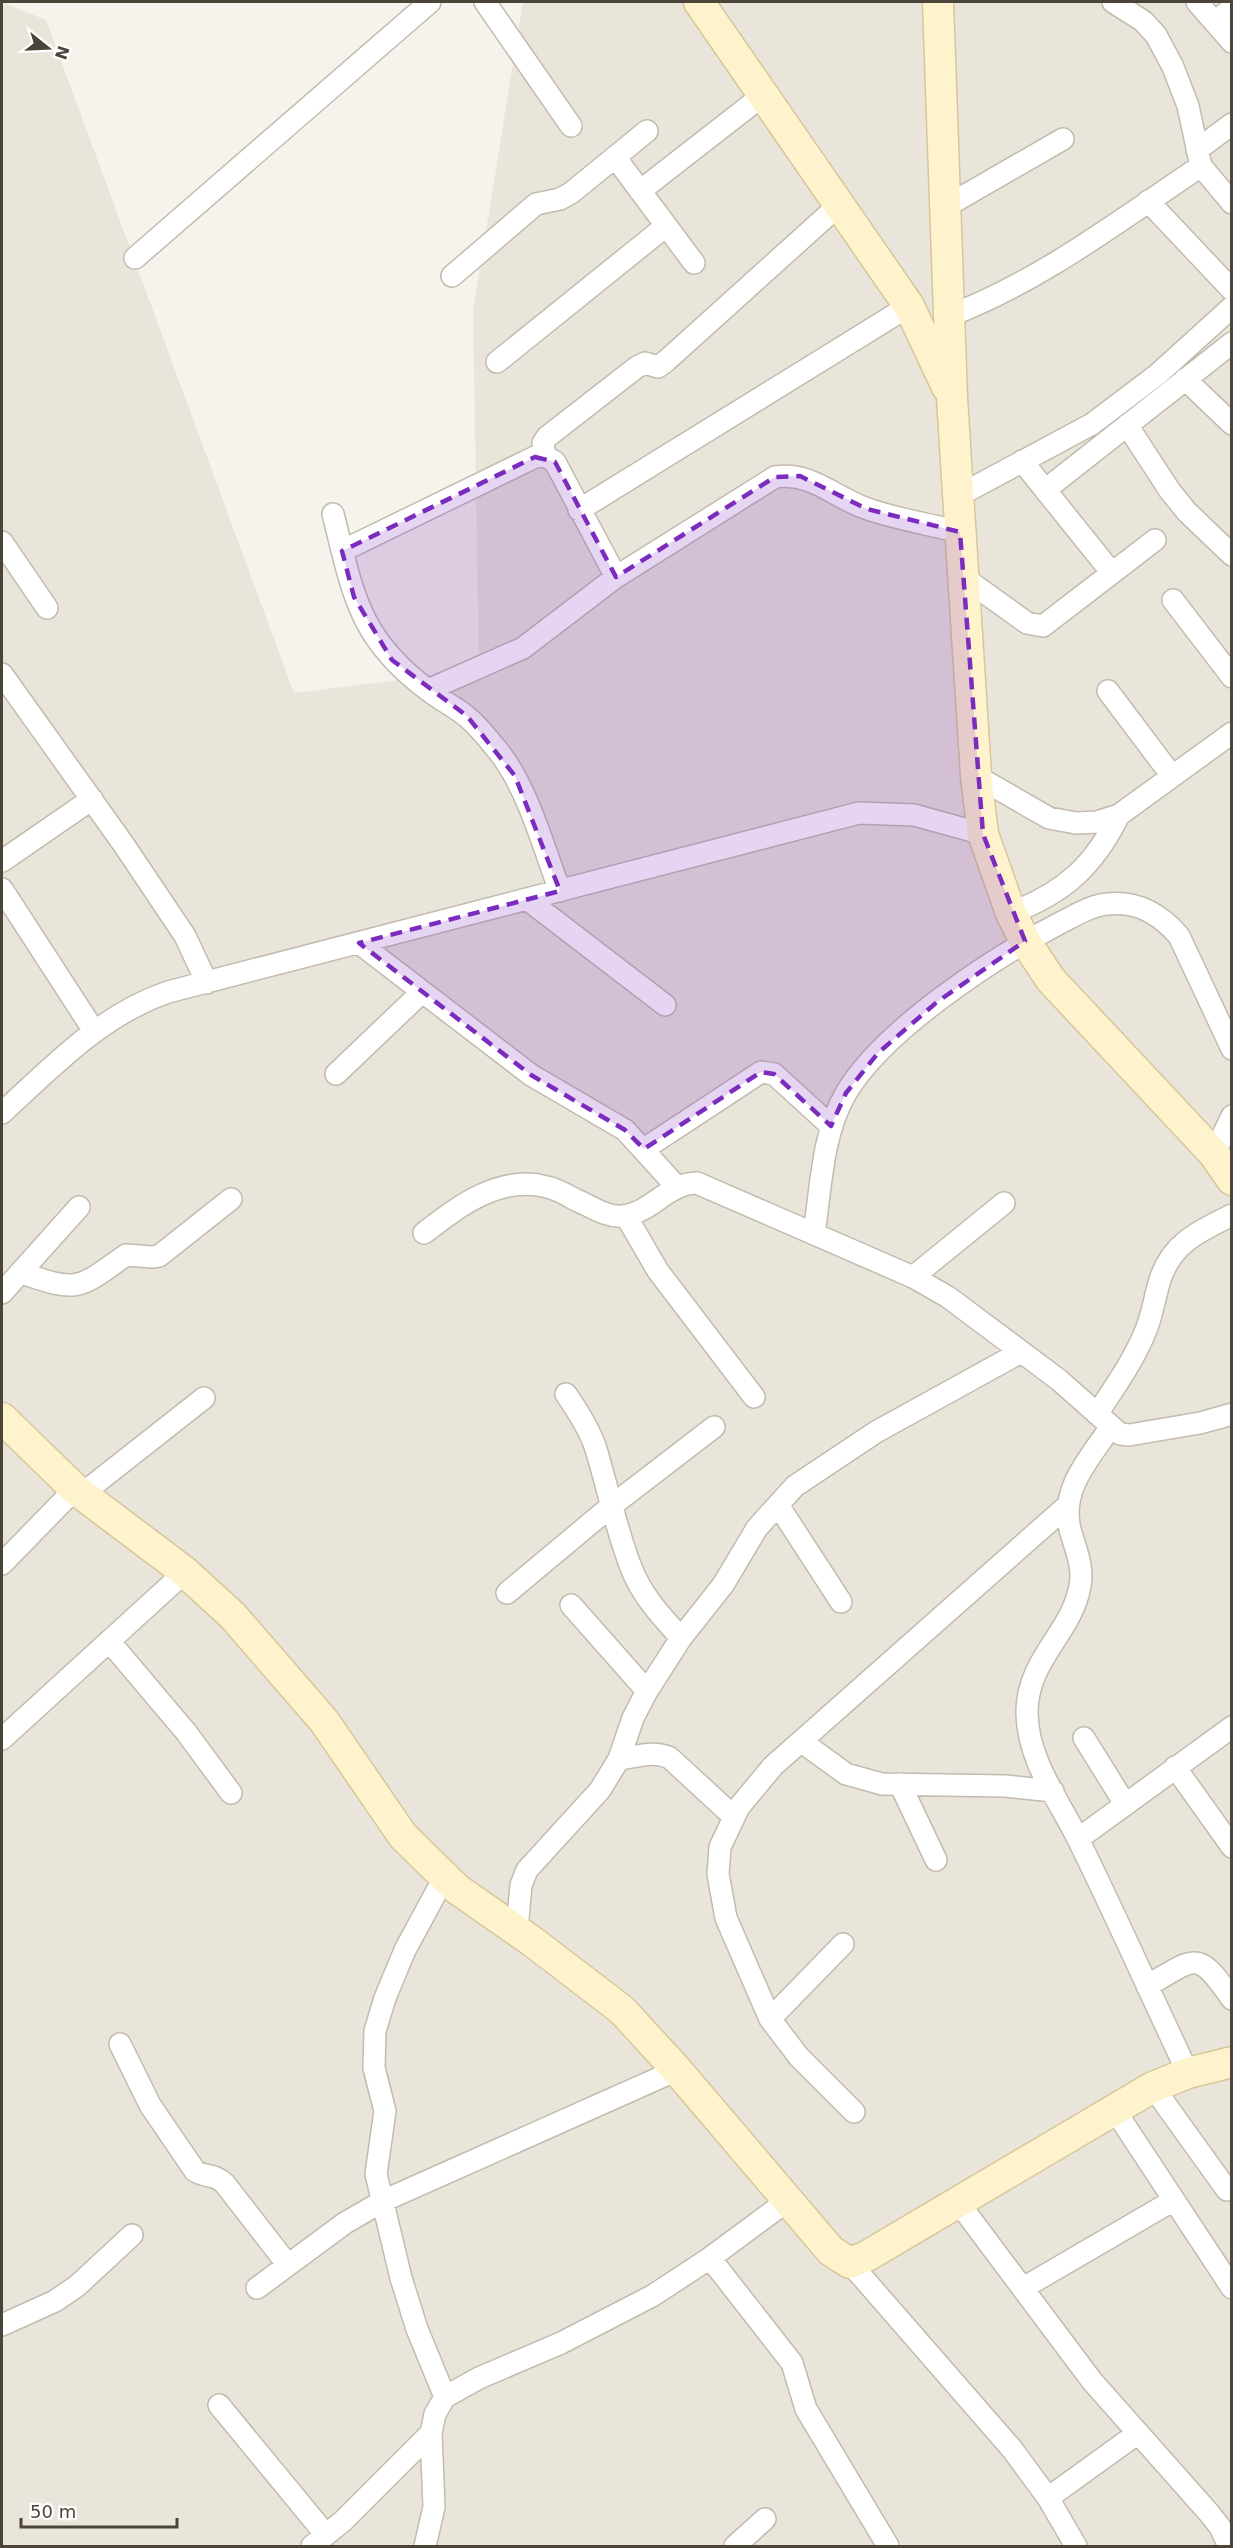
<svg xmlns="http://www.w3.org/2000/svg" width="1233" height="2548" font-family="'DejaVu Sans',sans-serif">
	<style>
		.residential { fill: #eae5da }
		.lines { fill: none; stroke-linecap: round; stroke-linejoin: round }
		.street-casing { stroke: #c2bbae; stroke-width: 24 }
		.secondary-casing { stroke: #d6c79b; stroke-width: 33 }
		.street { stroke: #fff; stroke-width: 21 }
		.secondary { stroke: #fff3cd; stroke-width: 30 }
		.marked { fill: #7b2cbf; fill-opacity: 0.2; stroke: #7b2cbf; stroke-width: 4.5; stroke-dasharray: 12 8; stroke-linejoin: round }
	</style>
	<rect width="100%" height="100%" fill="#f6f3ec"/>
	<path class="residential" d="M2,2L46,20L294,693L479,670L473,311L523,2H1231V2546H2Z"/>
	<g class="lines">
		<defs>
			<path id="street" d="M485,2L571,126
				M1113,2L1143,21L1156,35L1173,67L1188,106L1201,166L1232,203
				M1197,2L1232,42
				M1215,22L1232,8
				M1197,150L1232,124
				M615,157L694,263
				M640,191L762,96
				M1148,201L1232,290
				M945,207L1063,139
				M135,258L430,2
				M452,276L536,204L560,199L571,193L647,131
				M949,316C1041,281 1120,220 1201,166
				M497,362L666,226
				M1185,379L1232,424
				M1127,425L1170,491L1187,512L1232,555
				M545,456L543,443L547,437L637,367L645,363L658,367L666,361L839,205
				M1022,461L1112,573
				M1045,490L1232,343
				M958,496L1092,424L1158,374L1232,307
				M579,510L909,306
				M333,514C353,593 358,638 428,690C440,700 454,706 466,716C476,724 486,736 494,746C526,782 543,846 560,891
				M2,542L47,608
				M342,551L535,457L545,456L555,462L616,577
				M963,577L1027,623L1043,626L1155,540
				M1173,600L1232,677
				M2,674L124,845L185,936L207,983
				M428,690L523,648L616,577L775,477C812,472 832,496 865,508C895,519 929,524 960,532
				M1108,691L1172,776
				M976,776L1049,818L1076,823L1097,822L1119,815L1232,733
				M2,861L92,799
				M2,889L94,1031
				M528,900L665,1005
				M1011,913C1064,893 1094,866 1119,815
				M359,943L531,1075L625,1130L677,1187
				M336,1074L422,992
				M2,1113C53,1066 101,1015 168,992L859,813L914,815L983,834
				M644,1149L761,1072L774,1074L831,1126
				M1214,1154L1232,1116
				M626,1216L658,1271L754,1397
				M424,1233C458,1207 500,1174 547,1187C557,1189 567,1195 576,1200C591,1206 607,1218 623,1216C651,1213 668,1183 697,1183L913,1277L948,1297L1059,1380L1120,1434L1129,1435L1200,1423L1232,1414
				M814,1234C821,1188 822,1134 846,1093C884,1029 996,956 1062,922C1076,915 1092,905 1108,904C1138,901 1160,914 1179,936L1232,1049
				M22,1273C79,1293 78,1289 126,1255L152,1257L159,1256L231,1199
				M913,1277L1004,1203
				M2,1293L79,1207
				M566,1394C577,1410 588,1427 595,1446C608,1488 616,1530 632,1570C643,1597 662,1617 681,1638
				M1097,1414C1115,1387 1134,1360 1146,1330C1153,1313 1155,1294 1161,1277C1173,1242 1202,1230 1232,1215
				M1110,1428C1090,1458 1060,1489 1070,1529C1075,1548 1084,1567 1080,1586C1072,1633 1026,1660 1027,1714C1028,1760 1058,1799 1078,1839C1116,1916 1151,1995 1188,2073
				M82,1494L204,1398
				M778,1505L841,1602
				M2,1564L75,1489
				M507,1593L610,1507L714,1427
				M571,1605L647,1691
				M109,1641L186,1732L231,1793
				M1084,1738L1125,1804
				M2,1739L185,1572
				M802,1742L846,1774L882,1784L1005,1786L1053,1791
				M619,1759C636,1757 654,1750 670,1758L734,1817
				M1175,1767L1232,1847
				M900,1784L936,1860
				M1078,1839L1232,1727
				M445,1876L405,1950L385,1998L375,2031L374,2068L385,2111L376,2174L401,2278L417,2329L445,2397
				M517,1930L521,1885L527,1870L600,1790L619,1759L633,1718L647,1691L681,1638L723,1585L757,1528L795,1486L876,1432L1021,1352
				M1147,1986C1197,1957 1197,1949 1232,1999
				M770,2019L843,1944
				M120,2044L150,2105L195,2171C206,2178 214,2173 225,2184L288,2265
				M1153,2087L1227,2190
				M1114,2109L1232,2288
				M854,2112L799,2057L770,2019L726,1918L718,1874L720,1847L739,1807L773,1766L1068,1505
				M958,2202L1092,2381L1209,2513L1220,2527L1229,2546
				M710,2258L792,2363L806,2409L888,2546
				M850,2263L1012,2449L1048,2498L1076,2546
				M257,2288L345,2223L383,2201L677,2070
				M1023,2288L1174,2200
				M2,2325L55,2301L77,2286L132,2235
				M219,2405L326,2535
				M1048,2498L1138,2433
				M312,2546L343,2521L431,2433
				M425,2546L434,2507L431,2433L435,2414L445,2397L479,2378L561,2343L652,2296L710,2258L787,2201
				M735,2546L765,2519"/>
			<path id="secondary" d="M699,2L909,306L947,387
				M938,2L952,398L976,776L983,834L1011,913L1025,941L1051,980L1214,1154L1232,1180
				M2,1418L75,1489L185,1572L233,1616L324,1721L403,1836L457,1889L533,1942L622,2010L677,2070L831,2251L850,2263L867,2256L1153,2087L1188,2073L1232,2062"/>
		</defs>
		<use href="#street" class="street-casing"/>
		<use href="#secondary" class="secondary-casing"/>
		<use href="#street" class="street"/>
		<use href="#secondary" class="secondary"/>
	</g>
	<path class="marked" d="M535,457L555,462L616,577L775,477L800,476L867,509L960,532L983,834L1025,941L937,1002L878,1053L846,1093L831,1126L774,1074L761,1072L644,1149L625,1130L531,1075L359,943L560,891L515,776L467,716L392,660L354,597L342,551Z"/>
	<rect width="1233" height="2548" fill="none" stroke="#4b4439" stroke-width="6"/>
	<g transform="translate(48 48) rotate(108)" stroke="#ffffff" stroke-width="4.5" paint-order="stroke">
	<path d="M0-4.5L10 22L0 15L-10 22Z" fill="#4b4439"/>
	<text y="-9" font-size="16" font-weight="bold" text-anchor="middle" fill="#4b4439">N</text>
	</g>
	<path d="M21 2518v9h156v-9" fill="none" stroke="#4b4439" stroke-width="3"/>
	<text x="30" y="2518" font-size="18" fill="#4b4439" stroke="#ffffff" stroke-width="4.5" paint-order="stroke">50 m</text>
</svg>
